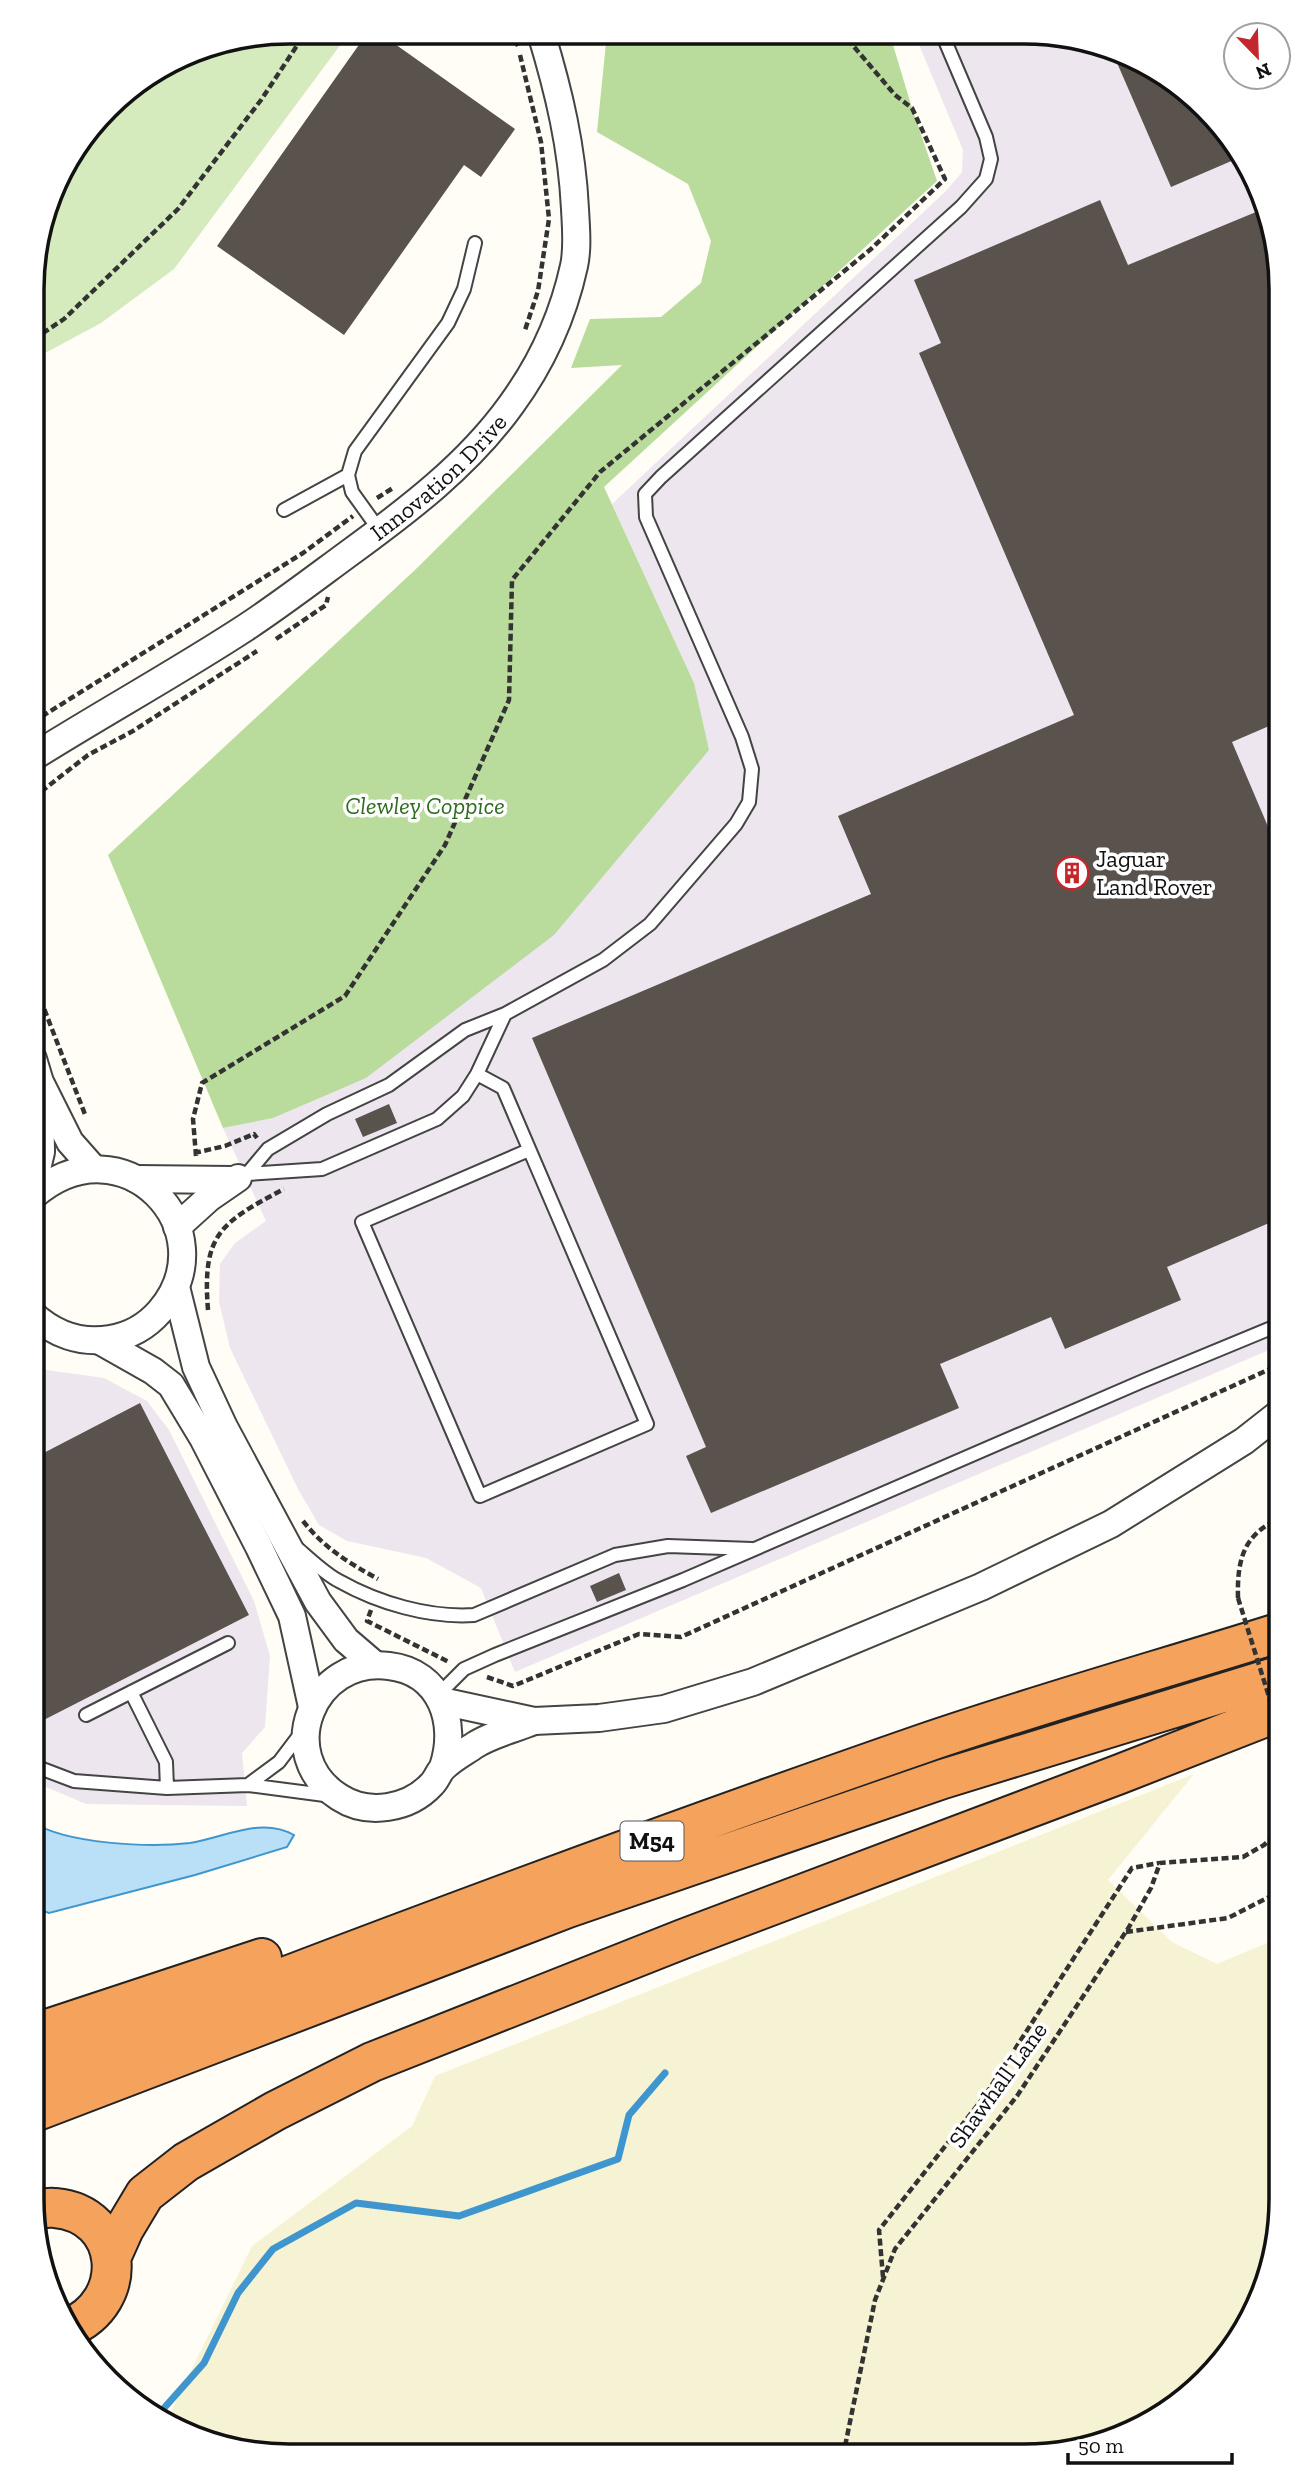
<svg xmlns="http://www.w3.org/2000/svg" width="1313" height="2488" font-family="'Zilla Slab',serif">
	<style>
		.industrial { fill: #eee6ef }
		.farmland { fill: #f6f3d4 }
		.green { fill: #d5ebbd }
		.forest { fill: #b9dc9c }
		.water { fill: #b9e0f7; stroke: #3f96cf; stroke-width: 2 }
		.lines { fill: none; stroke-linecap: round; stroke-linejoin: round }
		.stream { stroke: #3f96cf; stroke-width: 7 }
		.building { fill: #5a524d }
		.lane-casing { stroke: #444; stroke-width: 16 }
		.street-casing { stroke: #444; stroke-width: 30 }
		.highway-casing { stroke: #222; stroke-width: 42 }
		.path { stroke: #333; stroke-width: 4.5; stroke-dasharray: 7 3.5; stroke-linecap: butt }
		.lane { stroke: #fff; stroke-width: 12 }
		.street { stroke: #fff; stroke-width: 26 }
		.highway { stroke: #f5a25d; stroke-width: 38 }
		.path-bridge { stroke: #333; stroke-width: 4.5; stroke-dasharray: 7 3.5; stroke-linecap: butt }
		.labels { text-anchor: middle; stroke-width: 7; stroke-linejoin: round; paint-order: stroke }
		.shield { fill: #fff; stroke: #585858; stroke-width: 2 }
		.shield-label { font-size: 23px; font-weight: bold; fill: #111 }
		.street-label { font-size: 24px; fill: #111; stroke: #fff }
		.park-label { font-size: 24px; font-style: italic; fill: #2f6b1f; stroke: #fff }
		.poi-label { font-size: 24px; fill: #111; stroke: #fff; text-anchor: start }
		.rim { fill: none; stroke: #111; stroke-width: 3.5 }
	</style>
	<rect width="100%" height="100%" fill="#fffdf5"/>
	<path class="industrial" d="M915,35L1074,36L1138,58L1194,95L1238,146L1268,206L1281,289V1345L515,1672L481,1588L426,1558L347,1541L319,1525L298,1489L230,1348L219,1302L220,1264L235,1243L266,1221L223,1128L273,1118L694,683L612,504L946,191L962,172L963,150Z
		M32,1368L104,1378L147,1401L169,1430L254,1601L270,1656L265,1727L242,1753L247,1806L86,1804L32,1781Z"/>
	<path class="farmland" d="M1194,1774L1108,1880L1172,1942L1217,1964L1281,1937V2216L1262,2297L1228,2356L1167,2413L1106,2443L1024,2456L255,2454L190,2437L166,2422L252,2246L412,2126L435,2076Z"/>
	<path class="green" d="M289,32H350L174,269L101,323L34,359V256L58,175L119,96L191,51Z"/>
	<path class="forest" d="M607,33L890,35L912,108L937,181L604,487L694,683L709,750L554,935L366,1078L273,1118L223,1128L108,855L416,569L622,365L571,368L590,319L661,317L701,283L711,241L688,184L597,132Z"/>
	<path class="water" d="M32,1822C67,1844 149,1848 190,1843C224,1838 261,1816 294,1835L287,1847L195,1875L49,1913L32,1907Z"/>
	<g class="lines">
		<path class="stream" d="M157,2416L204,2363L238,2293L273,2249L356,2203L459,2216L618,2159L629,2115L665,2073"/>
	</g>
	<path class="building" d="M368,32H378L515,129L481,177L464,165L344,335L217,246Z
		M1111,49L1138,58L1194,95L1238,146L1243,156L1171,187Z
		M1100,200L1128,265L1268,207L1282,289L1281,721L1232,742L1281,857V1218L1167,1267L1181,1300L1065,1349L1051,1317L940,1364L959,1408L711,1513L686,1456L706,1447L532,1038L871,894L838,816L1074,715L919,353L941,343L914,280Z
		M389,1104L397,1123L363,1137L355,1119Z
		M140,1403L249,1615L32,1726V1459Z
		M619,1573L626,1590L597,1602L590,1586Z"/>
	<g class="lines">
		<defs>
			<path id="lane" d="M284,510L348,475
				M380,531L352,492L348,475L355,451L448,323L464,289L475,243
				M477,1074L503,1088L647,1424L480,1496L362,1222L529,1150
				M247,1174L268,1149L327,1114L389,1085L465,1030L505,1014L603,960L650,924L736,824L749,802L752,769L742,737L646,517L645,494L661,477L961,207L986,179L991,159L986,137L943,36
				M247,1174L322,1169L437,1119L463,1096L477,1074L505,1014
				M297,1548C310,1559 324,1573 339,1581C378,1603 429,1618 474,1615L615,1555L668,1546L752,1549
				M131,1692L166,1762L167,1788
				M438,1695L464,1669L495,1655L683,1580L1143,1381L1281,1324
				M86,1715L228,1643
				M32,1765L74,1781L167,1788L248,1785L332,1796
				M248,1785L279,1762L304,1729"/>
			<g id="street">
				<path id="s1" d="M33,757C103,713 176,673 245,628C280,605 314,579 348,554C407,511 468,465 511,405C541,364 563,316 574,266C578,248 576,228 575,209C572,147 559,92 541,33"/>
				<path d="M33,1059L40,1082L70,1142L93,1168"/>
				<path d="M136,1179L232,1180"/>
				<path d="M33,1186L41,1152L40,1091"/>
				<path d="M177,1227L209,1198L238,1178"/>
				<path d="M176,1287L196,1367L224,1427L318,1602L346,1640L374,1664"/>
				<path d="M32,1314C54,1334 81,1344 110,1339C129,1336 147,1326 160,1311C229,1231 123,1117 33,1196"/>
				<path d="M100,1341L153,1371L171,1385L203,1438L259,1547L292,1616L312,1707"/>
				<path d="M441,1701L534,1721L599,1718L664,1709L753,1682L981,1587L1111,1524L1244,1441L1281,1412"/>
				<path d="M443,1767C458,1723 441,1672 389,1666C313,1656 273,1755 339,1797C368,1816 409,1809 432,1784C437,1779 439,1771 444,1767C453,1758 465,1752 475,1745C492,1734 515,1729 534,1721"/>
			</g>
			<path id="highway" d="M32,2034L262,1958
				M32,2074C327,1959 625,1847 925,1743C1042,1703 1163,1669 1281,1632
				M32,2113L568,1908L943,1779L1281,1675
				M33,2210C40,2209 48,2207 55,2208C124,2214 132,2302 68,2328
				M111,2258L124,2229L145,2194L186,2162L275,2111L372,2062L683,1939L1120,1774L1281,1711"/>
		</defs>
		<use href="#lane" class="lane-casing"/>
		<use href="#street" class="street-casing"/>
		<use href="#highway" class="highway-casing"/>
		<path class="path" d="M512,33L518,46
			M520,55L541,142L549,219L538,291L525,330
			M34,339L64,319L178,209L261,100L306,32
			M377,498L393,488
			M276,639L326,605L328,597
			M33,722L303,553L353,516
			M33,798L88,755L133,731L257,651
			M33,980L86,1117
			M194,1153L225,1146L254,1134L257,1138
			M196,1156L193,1119L202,1083L345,996L445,845L509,700L512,580L600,472L871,249L945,179L912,108L895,95L844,35
			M208,1310C202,1234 220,1223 284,1189
			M303,1521C324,1548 349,1563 378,1579
			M1238,1598C1237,1560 1243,1534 1281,1518
			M371,1610L367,1621L449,1662
			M487,1677L513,1686L639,1634L681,1637L1281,1364
			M1126,1932L1228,1918L1281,1891
			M883,2277L879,2230L984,2097L1132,1868L1159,1863
			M843,2456L875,2300L895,2249L1017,2096L1129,1927L1151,1888L1160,1863L1243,1857L1264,1845L1281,1829"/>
		<use href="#lane" class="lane"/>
		<use href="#street" class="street"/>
		<use href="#highway" class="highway"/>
		<path class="path-bridge" d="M1238,1598L1281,1735"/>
	</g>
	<defs>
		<symbol id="building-ring" viewBox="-11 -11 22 22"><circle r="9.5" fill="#fff" stroke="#c4262e" stroke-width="1.5"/><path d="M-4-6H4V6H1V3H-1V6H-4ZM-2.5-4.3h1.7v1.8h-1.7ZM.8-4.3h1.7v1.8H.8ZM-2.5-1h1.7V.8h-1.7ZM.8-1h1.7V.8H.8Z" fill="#c4262e"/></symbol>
	</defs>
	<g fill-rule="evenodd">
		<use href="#building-ring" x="1053" y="854" width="38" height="38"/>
	</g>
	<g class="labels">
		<rect class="shield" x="620.5" y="1821.5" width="63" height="39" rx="5"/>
		<g class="shield-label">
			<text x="652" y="1849">M54</text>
		</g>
		<g class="street-label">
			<text dy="8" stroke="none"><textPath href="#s1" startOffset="494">Innovation Drive</textPath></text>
			<text transform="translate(998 2085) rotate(-54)" y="8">Shawhall Lane</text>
		</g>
		<g class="park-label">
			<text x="425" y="814">Clewley Coppice</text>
		</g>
		<g class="poi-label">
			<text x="1096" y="867">Jaguar<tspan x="1096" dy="28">Land Rover</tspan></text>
		</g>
	</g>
	<path d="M0 0H1313V2488H0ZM289 44H1024A245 245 0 0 1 1269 289V2199A245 245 0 0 1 1024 2444H289A245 245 0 0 1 44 2199V289A245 245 0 0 1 289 44Z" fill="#fff" fill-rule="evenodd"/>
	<path class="rim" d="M289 44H1024A245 245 0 0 1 1269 289V2199A245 245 0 0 1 1024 2444H289A245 245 0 0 1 44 2199V289A245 245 0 0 1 289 44Z"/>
	<g transform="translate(1257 56) rotate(157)"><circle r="33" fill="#ffffff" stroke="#a0a0a0" stroke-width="2"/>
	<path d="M0-5L12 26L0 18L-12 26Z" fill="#c4262e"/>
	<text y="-10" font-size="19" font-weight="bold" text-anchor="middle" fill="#111111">N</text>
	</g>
	<path d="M1068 2453v10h164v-10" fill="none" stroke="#111111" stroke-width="3.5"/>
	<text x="1078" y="2453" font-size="21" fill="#111111" stroke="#ffffff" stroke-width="5" paint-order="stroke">50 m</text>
</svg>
